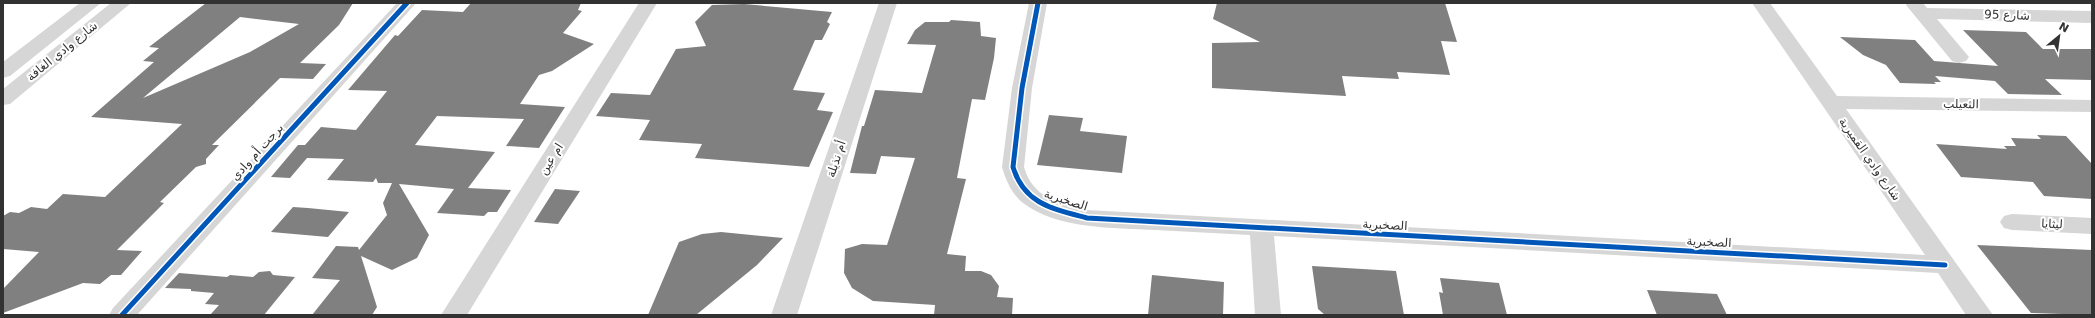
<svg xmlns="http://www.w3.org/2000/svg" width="2095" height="318" font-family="'DejaVu Sans','Noto Naskh Arabic',sans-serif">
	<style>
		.building { fill: #808080; fill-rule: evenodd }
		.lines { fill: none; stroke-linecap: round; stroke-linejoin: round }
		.street { fill: #d6d6d6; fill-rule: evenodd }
		.cycleway-casing { stroke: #fff; stroke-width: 8 }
		.cycleway { stroke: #0057b8; stroke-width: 5 }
		.labels { text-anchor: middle; stroke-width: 4; stroke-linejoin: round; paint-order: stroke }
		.street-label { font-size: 12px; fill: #323232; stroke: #fff }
	</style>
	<rect width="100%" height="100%" fill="#fff"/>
	<path class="building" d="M206,3H353L339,25L300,63L326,64L313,79L280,78L212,145H219L206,159V164L196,167L160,202L164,203L117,250L142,251L121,275H111L100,284L83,283L3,313V289L39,252L3,249V216L10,212L19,213L31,207L47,209L63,194L105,197L182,124L91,117L154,62L143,61L159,48L149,47ZM240,17L299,24L250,52L143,98Z
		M471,3H581L578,10L582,11L563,33L594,44L552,71L539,75L520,104L565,107L539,148L506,146L524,119L437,116L415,145L495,152L468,188L511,190L497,212H488L484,216L437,213L454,189L399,184L429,235L417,258L392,270L361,256L377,307L372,315H312L340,280L312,278L336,246L358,247L359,250L387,215L383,203L392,183H378L376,178L373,182L327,180L344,159L307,158L290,178L271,177L298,145H305L321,127L356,130L387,91L348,90L395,35L398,36L422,10L463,12Z
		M1217,3H1445L1457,42L1441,41L1450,75L1397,72L1399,79L1342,76L1346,96L1212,88V43L1260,42L1213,19Z
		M744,4L832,12L827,22L830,24L822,40H815L793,90L825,93L817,110L833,112L809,167L695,158L702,144L639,140L650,120L596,116L611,93L650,95L676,49L706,46L695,22L712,5Z
		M951,20L980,22L981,36L996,38L994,58L985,100L972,99L957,178L966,179L947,254L966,256L965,271H981L991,275L999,286L997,297L1013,298L1012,315H934L935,305L873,301L852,288L844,273L845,249L862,244L887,245L915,158L881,156L876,174L850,173L862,126H864L875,90L922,93L936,45L907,44L915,30L925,22H949Z
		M1963,30L2026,32L2043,49H2092V80L2045,79L2062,95L2008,94L1995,81L1935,76L1941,82H1934L1936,84L1900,83L1886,65L1863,55L1840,37L1915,40L1934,61L1998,66Z
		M1049,115L1083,118L1080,131L1127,136L1122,173L1037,165Z
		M2037,135L2066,136L2092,164V199L2044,196L2033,182L1961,177L1936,144L2007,149L2004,146H2016L2011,138L2041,139Z
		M555,189L580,191L558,224L534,222Z
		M293,207L308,208L349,212L328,237L271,232Z
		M721,232L783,238L757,265L696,315H648L679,242L702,234Z
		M1977,245L2092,250V315L2031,313Z
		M1312,266L1396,271L1404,315H1325L1318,309Z
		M270,271L273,275L295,277L264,315H210L219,305L205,304L214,293L191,291V289L165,288L179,273L227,277L230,275L253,277L259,272Z
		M1152,275L1224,282L1223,315H1148Z
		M1440,278L1499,283L1507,315H1443L1439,292L1443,293Z
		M1647,290L1717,294L1727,315H1657Z"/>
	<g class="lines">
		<path class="street" d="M80,3H101L10,76L3,78V62Z
			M111,3H131L10,104L3,105V89Z
			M397,3H416L137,315H109L113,308Z
			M639,3H657L467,315H441Z
			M879,3H897L797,315H771Z
			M1029,3H1047L1032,88L1024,167C1033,198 1058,203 1087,210L1925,255L1752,3H1770L1837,96L2092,100V112L1846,109L1993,315H1966L1938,273L1274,236L1281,315H1255L1250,235C1218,233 1187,232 1156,230C1114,228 1057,229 1023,203C1012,194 1006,181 1002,167L1012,88Z
			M1907,3H1923L1927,8L2092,11V23L1937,19L1969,57L1966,61L1959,63L1952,61L1906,5Z
			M2012,214L2092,218V234L2012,230L2004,228L2000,222L2004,216Z"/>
		<defs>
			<path id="cycleway" d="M1038,3L1022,88L1013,167C1024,204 1053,209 1087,218L1945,265
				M122,315L407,3"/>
		</defs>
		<use href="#cycleway" class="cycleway-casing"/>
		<use href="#cycleway" class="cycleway"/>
	</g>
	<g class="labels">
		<g class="street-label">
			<text transform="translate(2007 15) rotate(2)" y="4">شارع 95</text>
			<text transform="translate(62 51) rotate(-39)" y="4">شارع وادي الغافة</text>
			<text transform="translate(1961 104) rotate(1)" y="4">الثعيلب</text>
			<text transform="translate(257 152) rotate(-48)" y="4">برجت أم وادي</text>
			<text transform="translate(551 159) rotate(-58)" y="4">ام عين</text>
			<text transform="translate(836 159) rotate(-72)" y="4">أم نذيلة</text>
			<text transform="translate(1870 159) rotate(55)" y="4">شارع وادي القميرية</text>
			<text transform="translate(1066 200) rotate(18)" y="4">الصخبرية</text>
			<text transform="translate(2052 224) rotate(3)" y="4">ليثايا</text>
			<text transform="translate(1385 225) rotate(3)" y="4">الصخبرية</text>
			<text transform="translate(1709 242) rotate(3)" y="4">الصخبرية</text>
		</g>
	</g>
	<rect width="2095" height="318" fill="none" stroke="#323232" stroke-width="8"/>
	<g transform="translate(2059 36) rotate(29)" stroke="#ffffff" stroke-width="3" paint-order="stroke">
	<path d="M0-3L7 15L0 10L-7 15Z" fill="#323232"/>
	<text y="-6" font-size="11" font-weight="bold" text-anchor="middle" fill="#323232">N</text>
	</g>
</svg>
